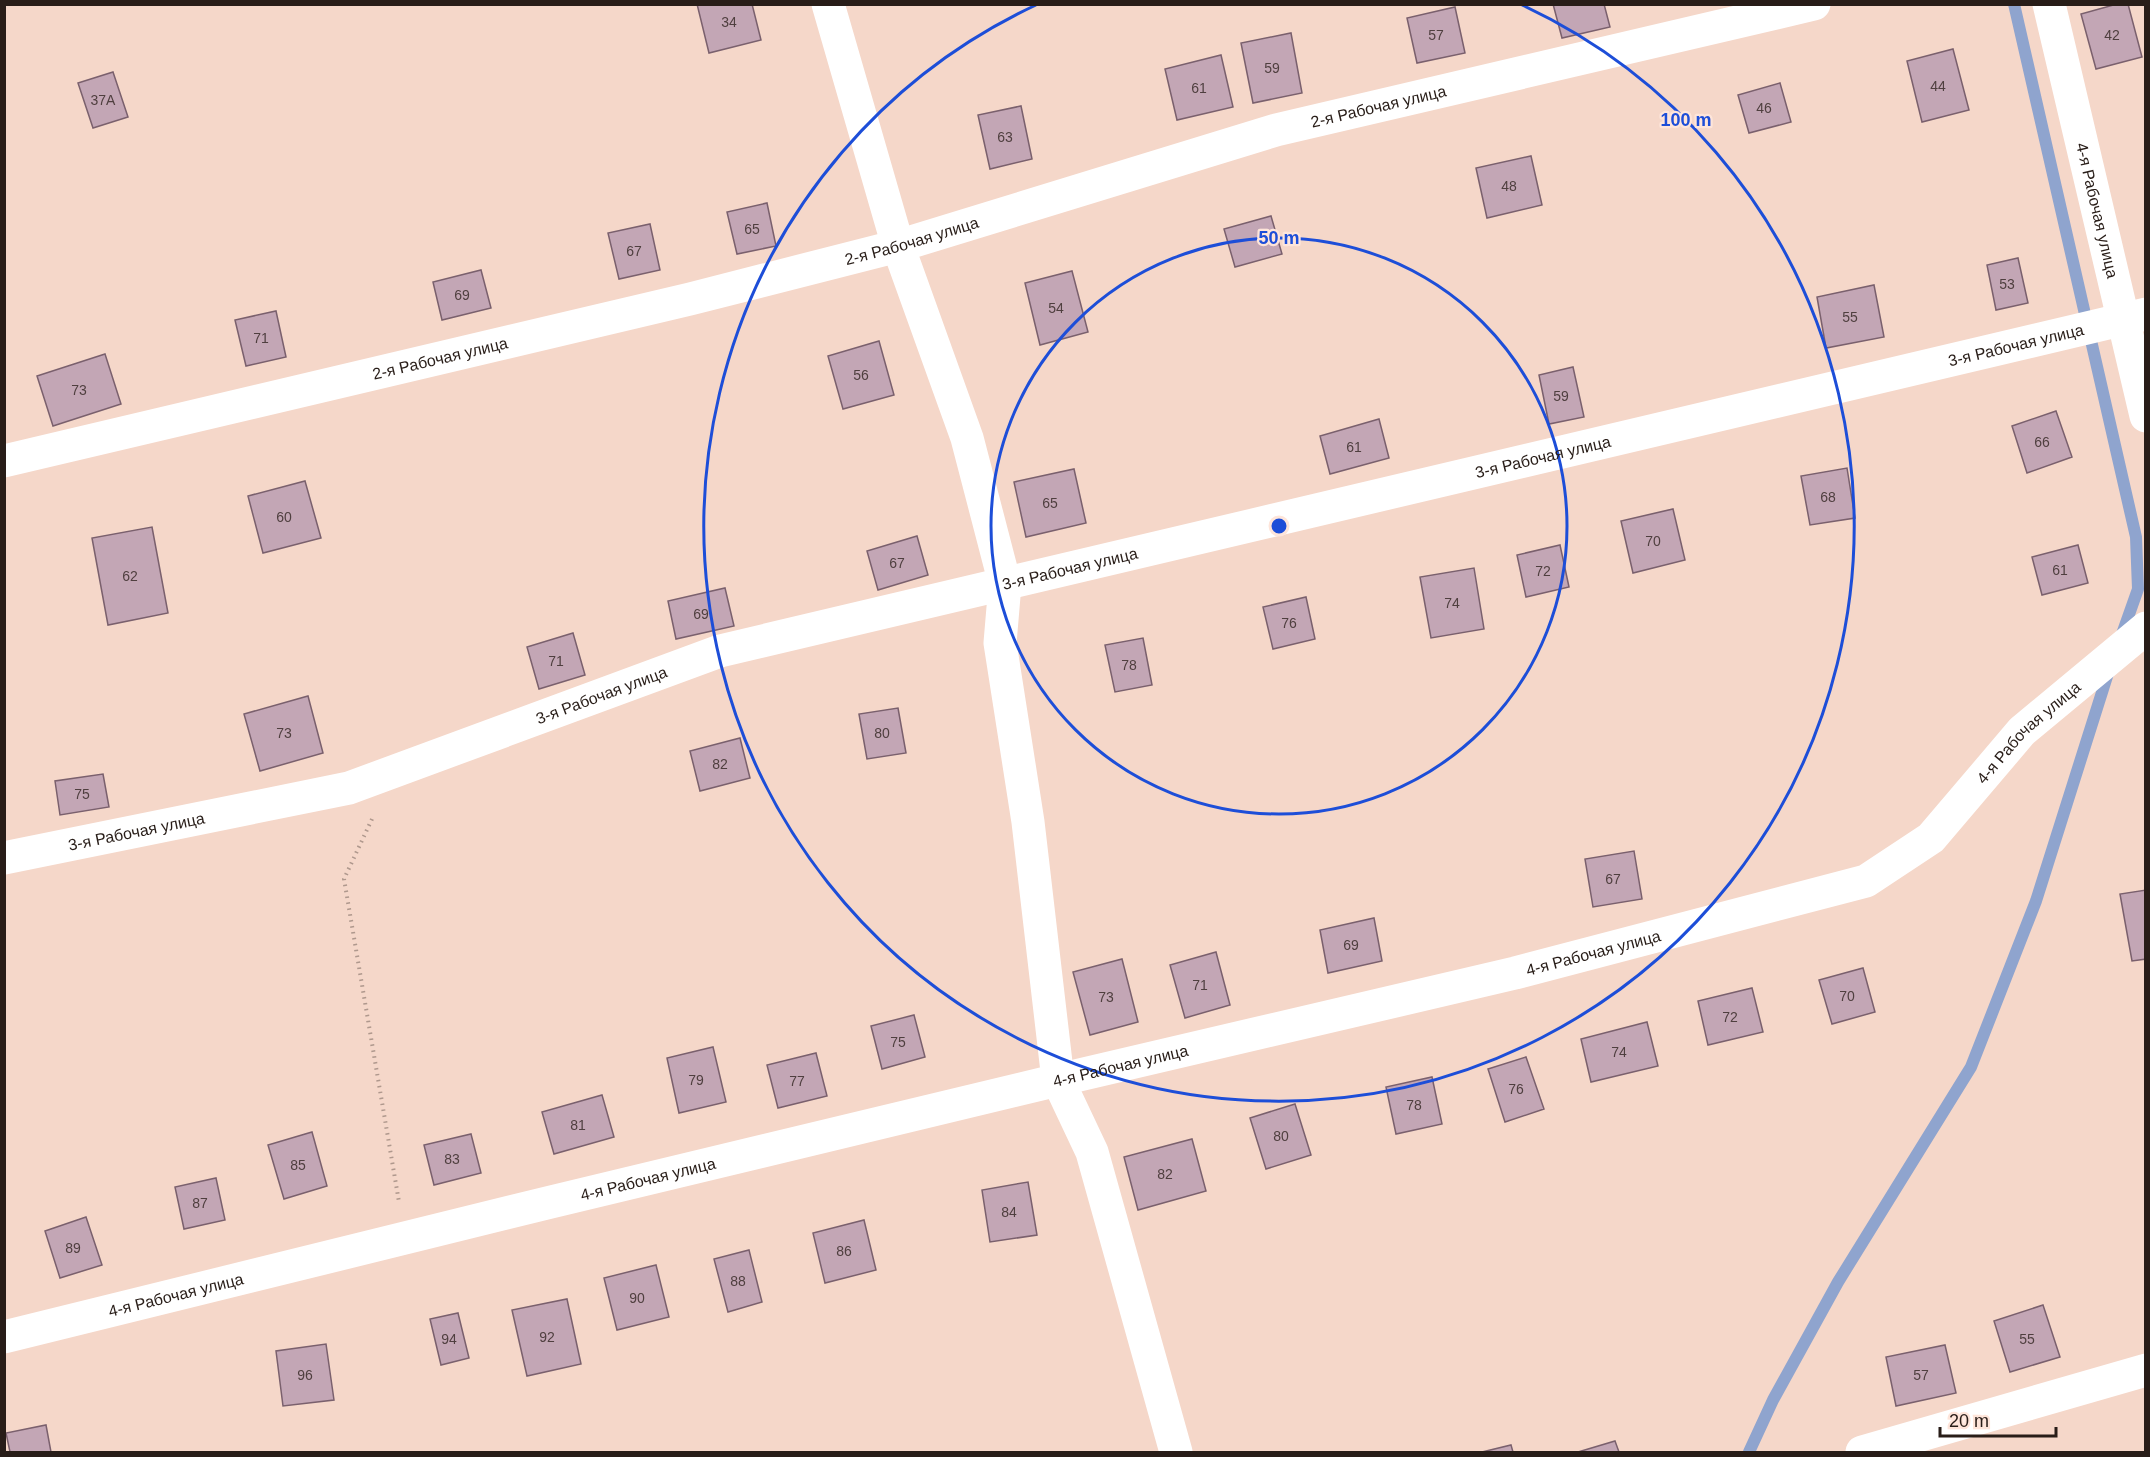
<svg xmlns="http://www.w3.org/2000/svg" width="2150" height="1457" font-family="Arial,sans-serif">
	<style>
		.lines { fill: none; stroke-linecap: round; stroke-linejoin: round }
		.stream { stroke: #8fa4ce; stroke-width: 12 }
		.building { fill: #c3a6b5; stroke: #7a606d; stroke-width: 1.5 }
		.path { stroke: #af988d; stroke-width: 4; stroke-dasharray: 1.5 4.5; stroke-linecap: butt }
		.minor { stroke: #fff; stroke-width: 33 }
		.ring { fill: none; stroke: #1d4ed8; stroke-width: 3 }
		.labels { text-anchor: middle; stroke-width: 4.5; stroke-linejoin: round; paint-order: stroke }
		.number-label { font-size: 14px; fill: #4f3f3f }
		.street-label { font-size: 16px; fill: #281d18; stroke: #fee5da }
		.centre { fill: #1d4ed8; stroke: #fee5da; stroke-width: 3 }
		.ring-label { font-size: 18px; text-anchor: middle; font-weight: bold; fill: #1d4ed8; stroke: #fee5da; stroke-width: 4.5; stroke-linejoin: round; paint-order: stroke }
	</style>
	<rect width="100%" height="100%" fill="#f5d7c9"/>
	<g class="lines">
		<path class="stream" d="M2014,4L2136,537L2138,589L2121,637
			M1749,1452L1773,1400L1838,1282L1971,1067L2036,901L2110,667"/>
	</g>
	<path class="building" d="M697,4H752L761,40L709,53Z
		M1553,4H1604L1610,27L1562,38Z
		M2117,4H2128L2142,57L2096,69L2081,14Z
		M1455,7L1465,53L1417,63L1407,18Z
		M1291,33L1302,93L1253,103L1241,43Z
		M1953,49L1969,110L1922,122L1907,61Z
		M1221,55L1233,107L1177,120L1165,69Z
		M113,72L128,117L93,128L78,83Z
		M1780,83L1791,122L1749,133L1738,95Z
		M1021,106L1032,159L990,169L978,115Z
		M1531,156L1542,205L1487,218L1476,168Z
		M767,203L776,246L737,254L727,212Z
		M1271,216L1282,254L1235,267L1224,229Z
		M650,224L660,270L619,279L608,233Z
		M2018,258L2028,303L1996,310L1987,265Z
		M481,270L491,308L442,320L433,282Z
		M1072,271L1088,332L1040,345L1025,283Z
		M1874,285L1884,337L1826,348L1817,297Z
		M276,311L286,357L246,366L235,320Z
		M879,341L894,395L843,409L828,356Z
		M105,354L121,404L53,426L37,376Z
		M1573,367L1584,417L1549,424L1539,375Z
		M2056,411L2072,457L2027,473L2012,426Z
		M1379,419L1389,458L1330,474L1320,436Z
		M1847,468L1855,518L1810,525L1801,476Z
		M1074,469L1086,523L1026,537L1014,482Z
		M305,481L321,538L263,553L248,496Z
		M1673,509L1685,560L1633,573L1621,521Z
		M152,527L168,613L108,625L92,538Z
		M917,536L928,575L878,590L867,551Z
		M1560,545L1569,587L1526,597L1517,555Z
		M2078,545L2088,583L2042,595L2032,557Z
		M1474,568L1484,629L1431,638L1420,577Z
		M725,588L734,626L676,639L668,601Z
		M1306,597L1315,639L1273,649L1263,607Z
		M573,633L585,675L539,689L527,647Z
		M1143,638L1152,685L1115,692L1105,645Z
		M308,696L323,753L260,771L244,714Z
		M898,708L906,753L867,759L859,714Z
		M740,738L750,778L700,791L690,751Z
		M103,774L109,807L60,815L55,781Z
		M1634,851L1642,899L1593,907L1585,859Z
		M2146,890V959L2132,961L2120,894Z
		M1374,918L1382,961L1328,973L1320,930Z
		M1216,952L1230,1005L1185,1018L1170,965Z
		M1122,959L1138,1022L1090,1035L1073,972Z
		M1863,968L1875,1012L1832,1024L1819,980Z
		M1752,988L1763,1032L1708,1045L1698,1001Z
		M914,1015L925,1057L882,1069L871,1026Z
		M1647,1022L1658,1066L1591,1082L1581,1039Z
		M713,1047L726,1102L679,1113L667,1058Z
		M816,1053L827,1096L778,1108L767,1065Z
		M1526,1057L1544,1109L1505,1122L1488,1069Z
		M1432,1077L1442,1124L1396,1134L1386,1087Z
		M602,1095L614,1137L554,1154L542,1112Z
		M1295,1104L1311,1155L1266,1169L1250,1118Z
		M312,1132L327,1186L284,1199L268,1145Z
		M471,1134L481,1173L434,1185L424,1145Z
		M1192,1139L1206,1191L1138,1210L1124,1157Z
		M216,1178L225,1220L184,1229L175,1187Z
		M1028,1182L1037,1235L990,1242L982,1190Z
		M86,1217L102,1265L60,1278L45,1231Z
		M864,1220L876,1270L825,1283L813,1233Z
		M749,1250L762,1302L728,1312L714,1259Z
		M656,1265L669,1317L617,1330L604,1278Z
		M567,1299L581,1364L527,1376L512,1310Z
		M2043,1305L2060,1357L2010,1372L1994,1321Z
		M458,1313L469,1358L441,1365L430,1319Z
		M326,1344L334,1400L283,1406L276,1351Z
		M1945,1345L1956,1393L1896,1406L1886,1357Z
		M46,1425L51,1452H10L6,1433Z
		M1615,1441L1619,1452H1578Z
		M1511,1445L1513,1452H1482Z"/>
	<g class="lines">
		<path class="path" d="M372,819L344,879L399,1202"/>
		<g class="minor">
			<path d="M828,4L898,246L967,438L1005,584L1000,643L1028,822L1058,1080L1092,1152L1176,1452"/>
			<path id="s1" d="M2049,4L2146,416"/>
			<path id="s2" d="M4,461L690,299L898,246L1276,130L1814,4"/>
			<path id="s3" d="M4,858L349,788L720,651L2146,314"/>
			<path id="s4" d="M4,1337L551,1202L1058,1080L1515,973L1866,881L1931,838L2022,731L2146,628"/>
			<path d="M1862,1452L2146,1370"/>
		</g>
	</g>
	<g class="ring">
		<circle cx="1279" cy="526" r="288"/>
		<path d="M1522 5A575 575 0 1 1 1036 5"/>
	</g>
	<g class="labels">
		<g class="number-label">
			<text x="729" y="27">34</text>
			<text x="1436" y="40">57</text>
			<text x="2112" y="40">42</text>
			<text x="1272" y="73">59</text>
			<text x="1938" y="91">44</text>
			<text x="1199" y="93">61</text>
			<text x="103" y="105">37А</text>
			<text x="1764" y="113">46</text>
			<text x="1005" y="142">63</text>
			<text x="1509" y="191">48</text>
			<text x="752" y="234">65</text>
			<text x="634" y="256">67</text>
			<text x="2007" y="289">53</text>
			<text x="462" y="300">69</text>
			<text x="1056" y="313">54</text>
			<text x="1850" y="322">55</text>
			<text x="261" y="343">71</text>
			<text x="861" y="380">56</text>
			<text x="79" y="395">73</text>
			<text x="1561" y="401">59</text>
			<text x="2042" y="447">66</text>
			<text x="1354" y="452">61</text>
			<text x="1828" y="502">68</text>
			<text x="1050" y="508">65</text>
			<text x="284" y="522">60</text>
			<text x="1653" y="546">70</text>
			<text x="897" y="568">67</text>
			<text x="2060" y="575">61</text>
			<text x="1543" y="576">72</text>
			<text x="130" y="581">62</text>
			<text x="1452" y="608">74</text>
			<text x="701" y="619">69</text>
			<text x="1289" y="628">76</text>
			<text x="556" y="666">71</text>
			<text x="1129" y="670">78</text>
			<text x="284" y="738">73</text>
			<text x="882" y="738">80</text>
			<text x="720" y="769">82</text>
			<text x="82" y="799">75</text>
			<text x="1613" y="884">67</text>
			<text x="1351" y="950">69</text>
			<text x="1200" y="990">71</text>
			<text x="1847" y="1001">70</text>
			<text x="1106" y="1002">73</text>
			<text x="1730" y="1022">72</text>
			<text x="898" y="1047">75</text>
			<text x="1619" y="1057">74</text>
			<text x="696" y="1085">79</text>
			<text x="797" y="1086">77</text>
			<text x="1516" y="1094">76</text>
			<text x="1414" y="1110">78</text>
			<text x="578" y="1130">81</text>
			<text x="1281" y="1141">80</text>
			<text x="452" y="1164">83</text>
			<text x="298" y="1170">85</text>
			<text x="1165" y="1179">82</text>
			<text x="200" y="1208">87</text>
			<text x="1009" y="1217">84</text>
			<text x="73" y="1253">89</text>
			<text x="844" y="1256">86</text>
			<text x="738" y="1286">88</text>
			<text x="637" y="1303">90</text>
			<text x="547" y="1342">92</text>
			<text x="449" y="1344">94</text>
			<text x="2027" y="1344">55</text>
			<text x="305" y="1380">96</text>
			<text x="1921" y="1380">57</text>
		</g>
		<g class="street-label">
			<text dy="6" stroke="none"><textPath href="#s2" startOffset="1420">2-я Рабочая улица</textPath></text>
			<text dy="6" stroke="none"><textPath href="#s1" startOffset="212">4-я Рабочая улица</textPath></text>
			<text dy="6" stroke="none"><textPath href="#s2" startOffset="934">2-я Рабочая улица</textPath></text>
			<text dy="6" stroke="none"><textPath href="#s3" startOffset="2079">3-я Рабочая улица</textPath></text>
			<text dy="6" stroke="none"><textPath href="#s2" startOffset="448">2-я Рабочая улица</textPath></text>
			<text dy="6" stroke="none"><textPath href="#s3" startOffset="1593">3-я Рабочая улица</textPath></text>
			<text dy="6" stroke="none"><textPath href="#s3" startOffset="1107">3-я Рабочая улица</textPath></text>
			<text dy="6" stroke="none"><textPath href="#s3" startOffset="621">3-я Рабочая улица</textPath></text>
			<text dy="6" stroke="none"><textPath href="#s4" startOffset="2139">4-я Рабочая улица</textPath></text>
			<text dy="6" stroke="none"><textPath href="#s3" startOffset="135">3-я Рабочая улица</textPath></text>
			<text dy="6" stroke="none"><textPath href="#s4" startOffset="1635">4-я Рабочая улица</textPath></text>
			<text dy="6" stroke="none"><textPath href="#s4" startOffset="1149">4-я Рабочая улица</textPath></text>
			<text dy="6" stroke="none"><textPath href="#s4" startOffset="663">4-я Рабочая улица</textPath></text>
			<text dy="6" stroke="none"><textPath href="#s4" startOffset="177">4-я Рабочая улица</textPath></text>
		</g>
	</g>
	<circle cx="1279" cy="526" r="9" class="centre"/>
	<g class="ring-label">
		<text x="1686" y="126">100 m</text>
		<text x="1279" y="244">50 m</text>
	</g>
	<rect width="2150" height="1457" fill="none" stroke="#281d18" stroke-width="12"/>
	<path d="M1940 1427v9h116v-9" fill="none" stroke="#281d18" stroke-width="3"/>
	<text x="1949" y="1427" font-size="18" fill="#281d18" stroke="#fee5da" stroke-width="4.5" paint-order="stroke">20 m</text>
</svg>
